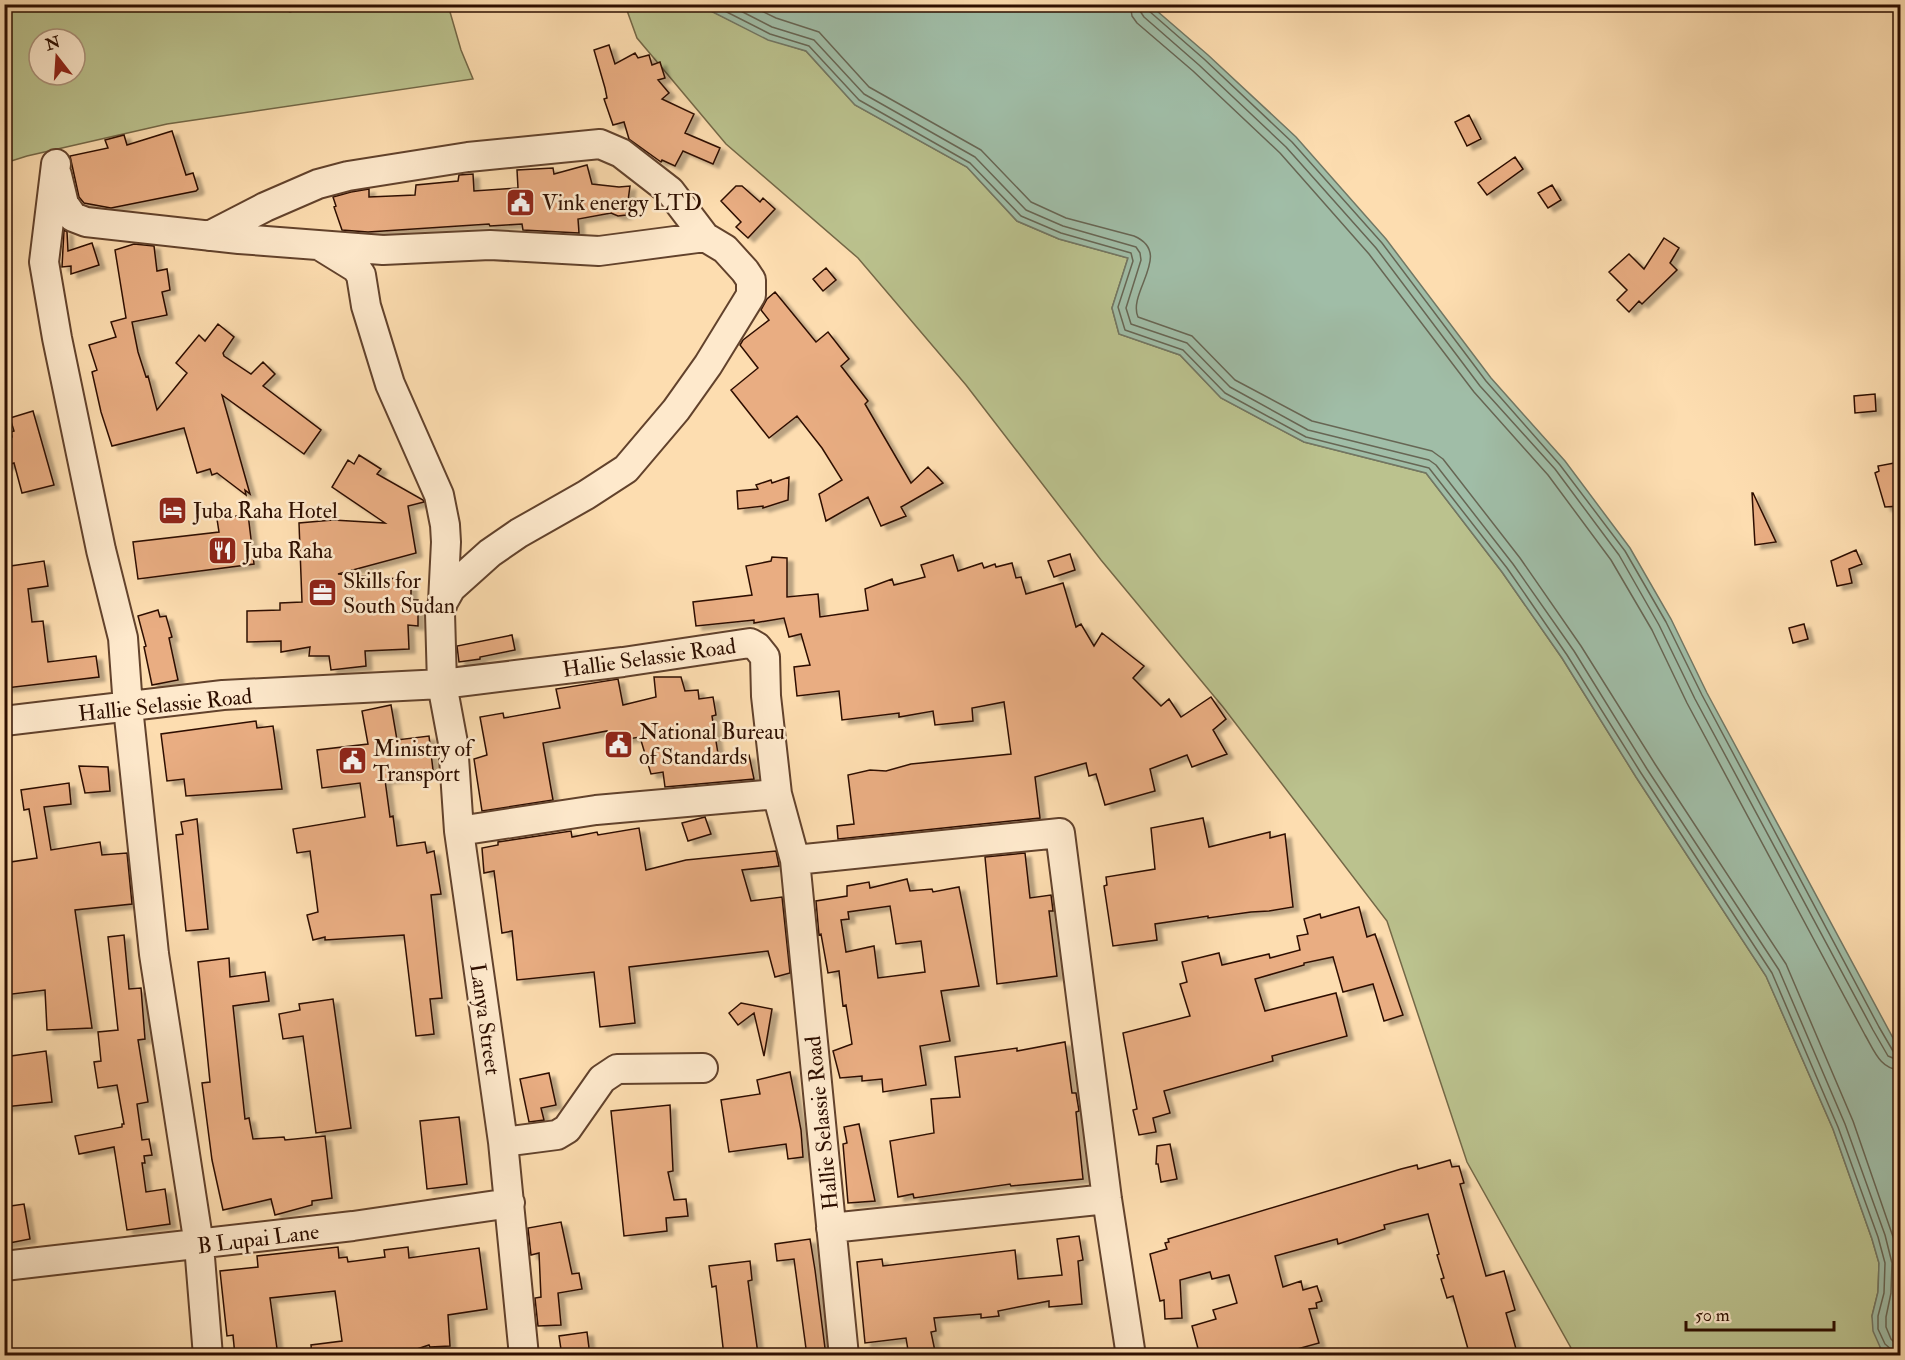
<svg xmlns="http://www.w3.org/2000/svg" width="1905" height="1360" font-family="'IM FELL Double Pica',serif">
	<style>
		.green { fill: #bbc28e; stroke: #746847; stroke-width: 1.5; fill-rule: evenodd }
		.water { fill: #a0bda7; stroke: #727764; stroke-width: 1.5 }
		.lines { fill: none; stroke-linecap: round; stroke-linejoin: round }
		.shore { stroke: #676654; stroke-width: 1.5 }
		.building { fill: #e9ad82; stroke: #2e0f00; stroke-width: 1.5; fill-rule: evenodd; filter: url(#shadow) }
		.minor-casing { stroke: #62422c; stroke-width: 32 }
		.minor { stroke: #fee9cc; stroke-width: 28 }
		.labels { text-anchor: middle; stroke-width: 5; stroke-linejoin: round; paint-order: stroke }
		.poi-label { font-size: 22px; fill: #2e0f00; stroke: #fee9cc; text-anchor: start }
		.street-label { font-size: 22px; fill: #2e0f00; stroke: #fee9cc }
	</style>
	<defs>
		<filter id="shadow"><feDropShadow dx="6" dy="4" stdDeviation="1.5" flood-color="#0004"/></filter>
	</defs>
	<rect width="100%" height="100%" fill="#fdddb0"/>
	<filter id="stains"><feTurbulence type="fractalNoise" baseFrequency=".00333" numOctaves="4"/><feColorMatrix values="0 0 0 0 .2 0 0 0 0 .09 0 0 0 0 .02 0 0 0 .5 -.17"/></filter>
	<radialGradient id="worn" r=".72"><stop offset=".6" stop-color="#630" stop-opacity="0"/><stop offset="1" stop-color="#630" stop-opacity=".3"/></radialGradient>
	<path class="green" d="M271,4L290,12L316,4L448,5L461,50L473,79L167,124L27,156L5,163V5ZM39,39H75V75H39Z
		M625,5H699L768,39L806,51L855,105L967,167L1017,221L1059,239L1128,258L1112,308L1119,334L1180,355L1221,398L1304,442L1426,473L1502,572L1562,658L1636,777L1766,976L1833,1129L1872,1239L1879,1263L1878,1292L1872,1316L1881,1349L1890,1355H1575L1467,1162L1387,921L1223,707L1101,560L966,385L858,258L726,144L637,38Z"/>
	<path class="water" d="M699,5H1150L1208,55L1296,137L1386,239L1491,378L1565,461L1630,548L1671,619L1707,693L1900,1051V1355H1890L1881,1349L1873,1331L1872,1316L1878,1292L1879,1263L1872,1239L1833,1129L1766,976L1636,777L1562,658L1502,572L1426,473L1304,442L1221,398L1180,355L1119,334L1112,308L1128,258L1059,239L1017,221L967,167L855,105L806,51L768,40Z"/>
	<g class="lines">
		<path class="shore" d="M711,4L770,34L809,46L859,100L970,163L1021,216L1061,233L1131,253L1133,261L1118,307L1125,330L1183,350L1225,393L1306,437L1429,468L1507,568L1567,655L1641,773L1772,973L1838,1127L1878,1237L1885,1263L1884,1293L1878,1316V1329L1885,1344L1892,1350L1893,1356
			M727,4L772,27L814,40L864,94L975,157L1026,210L1063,226L1136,247L1140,253L1141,260L1126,308L1131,324L1187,343L1230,387L1308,430L1429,460L1436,465L1513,564L1574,651L1647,769L1779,970L1845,1124L1885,1235L1892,1263L1891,1293L1886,1317V1327L1891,1339L1899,1347L1900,1356
			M747,4L776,18L819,32L869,87L981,150L1031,202L1066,218L1134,236C1174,253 1127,292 1138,317L1192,336L1235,380L1312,421L1432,451L1443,459L1520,558L1581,646L1655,764L1786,964L1853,1121L1900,1257
			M1130,4L1132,16L1137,23L1193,71L1280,153L1369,254L1474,392L1548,475L1611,560L1652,630L1687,703L1865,1035C1874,1050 1880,1069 1900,1070
			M1139,4L1140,11L1144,17L1199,65L1286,147L1376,248L1480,386L1555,469L1619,555L1659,625L1695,699L1873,1030L1888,1056L1900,1061
			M1147,4L1149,11L1204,59L1292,142L1382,243L1486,381L1560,465L1625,551L1666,622L1702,695L1879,1027L1893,1051L1900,1053"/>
	</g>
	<path class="building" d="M609,45L615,64L635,53L638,58L649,55L652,65L660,62L665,78L658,80L669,93L662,99L694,114L685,133L720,148L713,164L683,151L675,166L662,160L661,162L629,139L624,122L613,125L604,99L607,98L605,88L594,50Z
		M1469,115L1481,139L1467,146L1455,122Z
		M172,131L186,175L193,173L198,189L196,191L111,208L84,203L79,197L70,156L108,148L105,140L124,135L127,145Z
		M1515,157L1523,169L1487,195L1478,183Z
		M587,165L592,184L619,187L630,186L626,215L618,216L611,213L578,219L579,233L523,230L522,224L490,226L489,224L368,232L342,230L334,207L336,206L333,197L351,192L369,189V197L415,195L416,185L458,181L459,175L473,174L474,191L518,188L517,170L553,168L554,174Z
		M1552,185L1561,200L1548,208L1538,193Z
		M736,186H742L760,202L763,198L775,209L748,238L736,227L741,222L721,201Z
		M64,230L67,232L68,251L92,243L99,265L71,274V266L62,267Z
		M1664,238L1679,248L1670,263L1677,270L1642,304L1639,301L1629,312L1617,300L1627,290L1609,272L1629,254L1644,269Z
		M134,244L154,246L157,271L167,269L170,290L162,292L167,315L132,322L138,352L146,377L148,376L157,410L187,373L176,363L199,335L205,341L218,324L234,337L223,353L224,356L251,374L263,362L275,374L263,386L321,430L304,454L222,395L250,494L245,490L246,495L217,473L212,475L210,469L197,473L184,428L112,446L101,412L92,372L97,370L89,345L116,337L111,322L126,318L115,250Z
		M826,268L836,280L823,291L813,279Z
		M775,292L816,342L828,332L849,359L841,366L868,401L865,404L911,483L928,467L943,483L901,507L906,516L881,526L868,497L826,521L819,494L842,480L822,448L797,416L769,438L731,390L758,368L740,345L743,340L769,320L761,310L767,299Z
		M1875,394L1876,411L1855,413L1854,396Z
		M33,411L54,485L22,493L14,463L4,466V439L12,437L11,432L14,431L10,418Z
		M359,455L381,469L377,474L423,500L424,502L408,506L416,553L338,574L411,580V600H418V626L408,625L409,649L365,651L366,666L331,670L329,656H309L310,647L281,652V641L247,642V611L280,610V603L302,602L299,523L333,520L385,523L332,487L348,460L354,464Z
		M1900,462V506L1885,507L1875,473L1879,471L1878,466Z
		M789,477L788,500L763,508V506L738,509L737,491L758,489L756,485L771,480L772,483Z
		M1752,493H1753L1776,542L1755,545Z
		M248,514L254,564L138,579L133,542L219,532L217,519Z
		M1856,550L1862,564L1849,569L1852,583L1837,586L1831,561Z
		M1070,554L1075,570L1054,577L1048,561Z
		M953,555L958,571L982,563L984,568L995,564L996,567L1012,563L1016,578L1021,577L1026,594L1063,583L1076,627L1081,624L1094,646L1102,633L1144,666L1133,678L1161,706L1169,699L1181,717L1211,697L1226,719L1213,730L1227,754L1192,767L1187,755L1150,769L1155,791L1105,805L1096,774L1089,776L1086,763L1035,777L1040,818L838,839L837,826L854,824L848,775L870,770L886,771L911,764L1011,754L1004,702L972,708L973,721L935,725L933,711L899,717V713L842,720L839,691L797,696L794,667L810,665L801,634L789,637L784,618L754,623V620L696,626L693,602L752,595L746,566L771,561L772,557L787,558V597L818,594L820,617L868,610L865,589L892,579L894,585L925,577L921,565Z
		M44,561L48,586L28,589L32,622L43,621L48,662L96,656L99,677L6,688L4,668V567Z
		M158,610L160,617L166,616L172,637L169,638L178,680L152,685L144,647L146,646L138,616Z
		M1804,624L1808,639L1793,643L1789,628Z
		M512,635L515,650L480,657V659L459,662L457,646Z
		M654,677H681L685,691L698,690L699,699L713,697L716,715L712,716L719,760L749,755L754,779L665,787L663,772L651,774L640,737L609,742L607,731L543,743L553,800L482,811L474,759L487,755L480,717L503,713L504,718L560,708L556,689L618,679L623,705L656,697Z
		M391,705L397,740L429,736L433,770V774L385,780L390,817L393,816L397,846L425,842L427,853L434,851L441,894L431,895L442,998L430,999L434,1034L416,1036L404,935L325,940V937L313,940L307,915L318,912L310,851L297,853L293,829L365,817L360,783L322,788L317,750L368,744L362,711Z
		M256,721L257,728L273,726L282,789L186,796L184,779L167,781L161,734Z
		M79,766L108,767L110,791L85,793Z
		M69,783L71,804L44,807L51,850L100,842L102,855L127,853L132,904L75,910L92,1028L47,1030L45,990L4,995V863L37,858L29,809L24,810L21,790Z
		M705,817L711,834L688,841L682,823Z
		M1203,818L1209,847L1270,832V838L1285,834L1293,907L1269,911L1251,912L1208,918V916L1155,924L1157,940L1113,946L1104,886L1107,885L1106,877L1155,869L1151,828Z
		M197,819L208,929L186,931L176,835L183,834L181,822Z
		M639,828L646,870L686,860L776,851L779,866L742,870L751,901L782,897L790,973L775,977L768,951L629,967L635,1023L600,1027L594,972L517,980L512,931L502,933L494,871L484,873L482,848L498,845V842L571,831L572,837L597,832L598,835Z
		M1025,853L1030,898L1051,895L1053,911H1049L1057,976L997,984L985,857Z
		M907,879L910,891L932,889L933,892L959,887L979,986L941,991L950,1041L920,1046L926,1085L883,1092L882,1079L862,1081V1076L840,1078L833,1051L852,1044L846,1005L843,1006L839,971L828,973L821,934L819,935L816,901L847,896V886L869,882L870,888ZM890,906L896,944L921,941L925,972L878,978L874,946L846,952L841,920L849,919L848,912Z
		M1359,907L1367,937L1375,934L1403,1015L1384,1021L1373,984L1343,992L1333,957L1304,963V965L1255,979L1265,1011L1336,993L1347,1036L1272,1056L1273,1061L1164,1091L1170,1113L1153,1118L1156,1132L1139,1135L1133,1110L1137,1109L1123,1033L1190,1016L1180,984L1187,982L1182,962L1219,953L1222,965L1269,954L1270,958L1300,950L1297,936L1308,934L1304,919L1320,914L1321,918Z
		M124,935L129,989L141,988L145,1039L138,1040L148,1102L137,1104L142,1140L149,1139L152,1155L144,1156L145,1163H142L146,1192L165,1189L170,1224L127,1230L114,1147L79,1154L75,1136L122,1127V1124H124L117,1085L98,1088L94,1062L101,1061L98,1032L118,1030L108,937Z
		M229,958L230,977L265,972L269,1001L233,1006L245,1119L249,1118L253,1139L284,1137L285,1140L325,1136L332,1198L312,1201V1205L275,1215L271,1199L223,1210L212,1160L202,1083L210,1082L198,962Z
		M333,999L351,1128L316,1133L303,1036L283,1039L279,1014L300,1010L299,1004Z
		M741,1003L772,1009L764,1056L754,1013L738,1025L729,1013Z
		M1065,1042L1072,1093H1076L1079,1111L1076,1112L1083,1179L1011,1186L1010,1184L914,1198L913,1194L898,1197L890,1141L934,1133L931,1099L960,1097L955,1057L1017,1048V1051Z
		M46,1051L52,1102L4,1107V1057Z
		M790,1072L801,1130L803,1157L788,1159L786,1144L729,1152L721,1100L760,1094L757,1080Z
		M549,1073L556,1105L541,1108L544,1120L529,1122L520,1079Z
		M670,1105L673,1171L668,1172L674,1200L686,1199L688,1216L666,1218L667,1231L624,1236L611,1111Z
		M459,1117L467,1184L427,1189L420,1121Z
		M859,1124L875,1201L848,1203L843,1144L847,1143L844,1127Z
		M1170,1144L1177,1179L1161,1182L1158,1164H1156L1157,1146Z
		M1450,1160L1452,1167L1459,1166L1464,1183L1460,1184L1486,1276L1504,1271L1515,1310L1506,1313L1518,1356H1470L1453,1296L1447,1298L1441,1279L1444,1278L1437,1255L1439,1254L1428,1214L1384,1225L1385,1229L1338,1244L1337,1239L1275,1256L1283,1287L1301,1281L1303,1290L1317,1286L1322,1301L1316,1303L1317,1308L1309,1309L1319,1343L1272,1356H1200L1192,1326L1216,1319L1213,1310L1237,1303L1229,1275L1212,1279L1210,1272L1180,1280L1182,1318L1165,1319L1164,1300L1160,1301L1150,1254L1167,1249L1165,1243L1169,1242L1168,1239L1401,1169L1417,1165L1418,1169Z
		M24,1204L30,1239L4,1244V1207Z
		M561,1222L572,1274L579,1273L582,1289L558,1293L561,1325L538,1326L535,1298L541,1297L539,1253L531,1255L528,1228Z
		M1079,1236L1083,1260L1078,1261L1082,1304L1049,1307V1301L998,1311L999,1316L981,1318V1314L934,1318L936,1331L931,1332L936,1356H909L906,1338L865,1343L857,1262L882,1259L883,1266L1015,1250L1018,1279L1062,1275L1057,1239Z
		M810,1239L815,1270L826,1356H807L794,1259L777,1261L775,1244Z
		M338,1247L339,1258L347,1257L348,1262L385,1257L384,1250L408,1247L409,1258L479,1248L487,1309L448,1315L450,1346L430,1347L429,1345L396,1356H312L311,1345L342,1341L335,1291L270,1298L278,1356H235L233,1335L227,1336L220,1271L258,1267L257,1256Z
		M750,1261L752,1280L748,1281L758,1354L724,1356L716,1286L712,1287L709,1266Z
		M587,1332L590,1356H562L559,1336Z"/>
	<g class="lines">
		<defs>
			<path id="minor" d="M56,164L44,262L57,338L101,550L123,638L128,707L154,954L199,1245L208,1356
				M57,175L64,204L73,217L86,222L239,239L383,250L490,245L599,251L705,237
				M209,236L265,207L318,184L348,176L468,157L600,144L621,153L670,191L705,237L725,249L745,271L751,280V295L708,365L676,410L626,469L586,495L519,533L490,553L451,588L443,602L440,613L442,684L453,743L459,831L503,1142L524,1356
				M322,247L356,268L361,275L366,306L390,384L439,495L445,525L446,542L443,602
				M4,721L223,695L442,684L623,662L750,643L757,647L765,657L766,696L777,794L795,860L844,1356
				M459,831L596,810L777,794
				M795,860L1060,833L1107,1199L1131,1356
				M503,1142L557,1135L567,1129L602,1079L617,1069L703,1068
				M831,1228L1107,1199
				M4,1266L353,1226L510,1203"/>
		</defs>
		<use href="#minor" class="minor-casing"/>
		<use href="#minor" class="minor"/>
	</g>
	<defs>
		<symbol id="civic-square" viewBox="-11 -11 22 22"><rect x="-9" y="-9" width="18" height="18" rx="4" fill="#8f2418" stroke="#fee9cc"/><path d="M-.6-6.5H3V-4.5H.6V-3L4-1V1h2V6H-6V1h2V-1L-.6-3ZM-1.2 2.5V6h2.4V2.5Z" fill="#fff"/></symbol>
		<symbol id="hotel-square" viewBox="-11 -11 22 22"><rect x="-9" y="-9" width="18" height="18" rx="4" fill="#8f2418" stroke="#fee9cc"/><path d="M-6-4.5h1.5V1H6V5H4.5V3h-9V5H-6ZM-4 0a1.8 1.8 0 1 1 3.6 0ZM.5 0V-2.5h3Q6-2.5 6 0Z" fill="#fff"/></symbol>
		<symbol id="restaurant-square" viewBox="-11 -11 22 22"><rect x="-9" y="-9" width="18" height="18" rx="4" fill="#8f2418" stroke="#fee9cc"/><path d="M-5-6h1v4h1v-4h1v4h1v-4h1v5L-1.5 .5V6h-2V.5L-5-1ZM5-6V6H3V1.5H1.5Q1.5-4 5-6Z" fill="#fff"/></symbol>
		<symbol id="office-square" viewBox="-11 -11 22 22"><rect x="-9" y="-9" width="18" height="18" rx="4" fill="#8f2418" stroke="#fee9cc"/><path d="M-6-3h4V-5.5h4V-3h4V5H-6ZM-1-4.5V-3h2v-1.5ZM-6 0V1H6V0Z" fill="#fff"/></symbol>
	</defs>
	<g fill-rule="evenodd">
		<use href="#civic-square" x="504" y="186" width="33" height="33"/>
		<use href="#hotel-square" x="156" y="494" width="33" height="33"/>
		<use href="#restaurant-square" x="206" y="534" width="33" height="33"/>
		<use href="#office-square" x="306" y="576" width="33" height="33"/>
		<use href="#civic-square" x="602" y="728" width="33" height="33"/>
		<use href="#civic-square" x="336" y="744" width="33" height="33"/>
	</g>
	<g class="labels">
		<g class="poi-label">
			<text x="542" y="210">Vink energy LTD</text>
			<text x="193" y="518">Juba Raha Hotel</text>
			<text x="243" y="558">Juba Raha</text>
			<text x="343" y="588">Skills for<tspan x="343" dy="25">South Sudan</tspan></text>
			<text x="639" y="739">National Bureau<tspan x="639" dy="25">of Standards</tspan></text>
			<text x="373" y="756">Ministry of<tspan x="373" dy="25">Transport</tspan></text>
		</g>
		<g class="street-label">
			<text transform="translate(649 657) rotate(-8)" y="8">Hallie Selassie Road</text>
			<text transform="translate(165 704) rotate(-6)" y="8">Hallie Selassie Road</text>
			<text transform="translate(486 1019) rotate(82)" y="8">Lanya Street</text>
			<text transform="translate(821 1123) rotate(-96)" y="8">Hallie Selassie Road</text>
			<text transform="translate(258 1238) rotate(-7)" y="8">B Lupai Lane</text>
		</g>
	</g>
	<rect width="1905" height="1360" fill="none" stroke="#fdddb0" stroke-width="24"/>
	<rect x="6" y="6" width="1893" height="1348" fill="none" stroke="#2e0f00" stroke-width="3"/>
	<rect x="12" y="12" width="1881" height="1336" fill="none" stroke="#2e0f00" stroke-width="1.5"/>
	<g transform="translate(57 57) rotate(343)"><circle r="28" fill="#fee9cc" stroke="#ab927a" stroke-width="1.5"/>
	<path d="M0-4.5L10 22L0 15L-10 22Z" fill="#8f2418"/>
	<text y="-9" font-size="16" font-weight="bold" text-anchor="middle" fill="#2e0f00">N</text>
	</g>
	<path d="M1686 1321v9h148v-9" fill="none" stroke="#2e0f00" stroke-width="3"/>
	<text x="1695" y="1321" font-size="18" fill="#2e0f00" stroke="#fee9cc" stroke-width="4.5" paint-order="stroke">50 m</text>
	<rect width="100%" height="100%" filter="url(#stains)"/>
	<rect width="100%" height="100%" fill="url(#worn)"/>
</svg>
